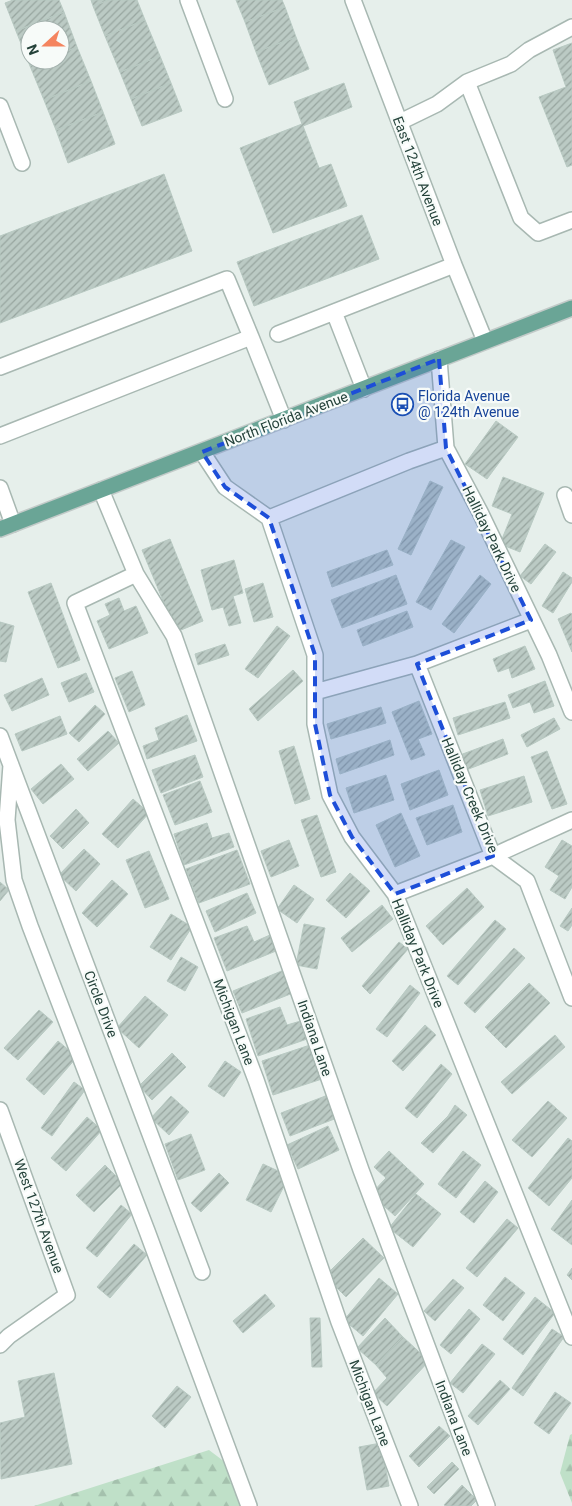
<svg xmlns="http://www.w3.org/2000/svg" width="572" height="1506" font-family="Roboto,sans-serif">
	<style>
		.forest { fill: url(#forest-firs) }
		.building { fill: url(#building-hatch); stroke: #b8c9c2 }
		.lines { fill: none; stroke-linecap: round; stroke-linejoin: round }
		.minor-casing { stroke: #a8b8b2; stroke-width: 18 }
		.major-casing { stroke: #c2cac8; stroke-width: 18 }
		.minor { stroke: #fff; stroke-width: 15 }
		.major { stroke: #6aa596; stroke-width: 15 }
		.marked { fill: #1d4ed8; fill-opacity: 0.2; stroke: #1d4ed8; stroke-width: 4; stroke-dasharray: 10 6; stroke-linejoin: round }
		.labels { text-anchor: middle; stroke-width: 4.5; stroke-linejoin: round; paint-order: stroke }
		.street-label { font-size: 14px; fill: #24423a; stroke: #f7fbf9 }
		.transit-label { font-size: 14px; fill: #164399; stroke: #f7fbf9; text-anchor: start }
	</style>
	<defs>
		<pattern id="forest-firs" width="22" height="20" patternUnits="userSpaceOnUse" patternTransform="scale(1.25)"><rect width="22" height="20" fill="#bfe0c8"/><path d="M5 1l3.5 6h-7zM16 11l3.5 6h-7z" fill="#a4c1ad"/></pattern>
		<pattern id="building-hatch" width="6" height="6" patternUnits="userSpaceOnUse" patternTransform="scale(1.25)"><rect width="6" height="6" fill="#bbcac4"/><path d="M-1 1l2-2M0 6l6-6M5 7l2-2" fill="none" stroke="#98a6a0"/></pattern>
	</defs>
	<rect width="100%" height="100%" fill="#e6efeb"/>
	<path class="forest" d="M572,1434V1503L560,1473L570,1435Z
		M209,1450L246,1478L250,1506H34Z"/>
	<path class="building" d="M13,0H59L64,12L16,31L5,3Z
		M91,0H109L93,6Z
		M109,0H137L145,20L105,36L93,6Z
		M236,0H282L285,7L245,22Z
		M285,7L296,37L256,52L245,22Z
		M64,12L77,47L60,54V30H30V60H46L30,66L16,31Z
		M145,20L160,56L120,72L105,36Z
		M296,37L309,69L269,85L256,52Z
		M572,43V165L567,167L539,97L566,87L553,50Z
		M77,47L91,81L44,100L30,66L46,60H60V54Z
		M160,56L171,83L131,99L120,72Z
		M91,81L103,112L56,130L44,100Z
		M171,83L182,111L142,126L131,99Z
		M344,83L352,107L303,126L319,168L331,164L347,206L273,233L240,148L302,124L294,102Z
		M103,112L115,144L68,163L56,130Z
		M164,174L192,251L0,323V236Z
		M362,215L379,259L254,306L237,262Z
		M496,421L518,437L487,479L465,464Z
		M503,477L544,493L520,552L500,544L512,514L492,506Z
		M430,481L443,487L411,555L398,549Z
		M170,539L203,621L176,632L142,550Z
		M451,540L465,547L431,610L416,602Z
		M545,544L556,552L531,584L520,576Z
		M387,550L393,565L332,587L327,572Z
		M234,560L243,593L233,596L241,623L229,626L223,607L212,610L201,570Z
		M563,572L572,578V582L553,613L542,606Z
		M396,575L407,604L342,628L331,600Z
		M480,575L491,584L454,633L442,624Z
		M51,583L80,660L58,668L28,592Z
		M263,583L273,617L254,622L245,589Z
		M119,598L124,611L136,606L148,633L109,649L97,621L110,615L105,604Z
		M407,611L413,627L363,646L357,630Z
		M571,613L572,614V652L558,619Z
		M0,622L14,626L6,662L0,661Z
		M277,626L290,636L258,678L245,669Z
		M225,644L229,655L198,665L195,654Z
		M525,646L535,669L512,678L509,668L498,672L493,659Z
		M293,670L303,681L258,721L249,709Z
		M132,671L145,705L129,712L115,678Z
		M86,673L94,692L69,702L61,683Z
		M42,678L49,695L12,711L4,695Z
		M545,681L554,706L534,713L530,702L513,708L508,695Z
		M419,701L432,734L418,739L425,755L411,760L392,712Z
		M505,702L510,718L458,735L453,718Z
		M95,705L105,714L79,742L69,733Z
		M381,707L386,723L331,739L327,724Z
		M187,715L197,741L147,759L143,746L159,740L155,728Z
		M60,716L67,734L22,751L15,734Z
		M554,718L560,729L527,747L521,735Z
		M108,731L119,743L88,771L77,759Z
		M503,739L508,754L466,770L460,755Z
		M390,740L394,755L340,774L336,759Z
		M294,746L310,799L295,804L279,751Z
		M547,751L567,804L552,809L531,757Z
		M195,755L203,777L161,793L152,770Z
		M61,764L74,779L43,804L31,789Z
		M439,770L448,795L410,810L401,784Z
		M386,775L394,800L354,813L346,788Z
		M524,776L532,802L488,816L480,790Z
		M200,781L212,812L175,825L163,795Z
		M133,799L149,813L118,848L102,834Z
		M453,805L462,832L427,845L416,818Z
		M76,809L89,823L63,849L50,836Z
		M401,813L420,856L395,867L376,825Z
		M317,815L336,872L321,877L301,820Z
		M207,823L212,838L229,833L234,847L184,865L174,834Z
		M289,840L299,866L271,877L261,851Z
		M562,840L572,846V887L565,899L550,890L559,876L545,867Z
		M84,849L100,864L76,891L59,875Z
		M237,850L250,884L199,903L186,869Z
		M149,851L169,899L145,908L126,860Z
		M350,873L370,891L346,918L326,900Z
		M112,880L128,894L97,927L82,913Z
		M0,882L9,890L0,901Z
		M294,885L314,899L297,923L277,909Z
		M467,888L484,907L443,945L426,926Z
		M247,893L256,913L215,932L206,911Z
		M382,905L393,919L352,952L341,938Z
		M572,908V925L568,931L560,926Z
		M171,914L192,927L171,960L150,947Z
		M495,920L506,929L458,985L447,976Z
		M304,924L325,928L317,969L296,965Z
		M247,926L254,942L270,935L276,951L227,971L214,938Z
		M399,942L408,949L370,994L362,986Z
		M514,948L525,958L475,1013L464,1003Z
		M181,957L198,967L185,991L167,981Z
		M284,970L293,993L242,1013L233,991Z
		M529,983L550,1003L506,1048L485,1027Z
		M410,985L420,993L387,1037L376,1029Z
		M145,996L168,1015L139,1048L117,1028Z
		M280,1007L287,1025L304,1020L310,1038L258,1056L246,1019Z
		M39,1010L53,1022L18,1060L4,1048Z
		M425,1025L436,1035L403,1071L392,1061Z
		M555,1035L565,1047L512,1094L501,1082Z
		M58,1041L77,1057L44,1095L26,1079Z
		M313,1044L325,1078L273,1095L262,1061Z
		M172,1053L186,1067L152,1100L139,1086Z
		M225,1061L241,1072L224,1097L208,1086Z
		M441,1064L452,1074L417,1118L405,1108Z
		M74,1082L85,1090L52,1136L41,1128Z
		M328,1095L337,1118L290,1136L281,1113Z
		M171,1096L189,1112L169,1135L151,1118Z
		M548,1101L567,1118L532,1157L512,1140Z
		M455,1105L467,1115L433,1153L421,1143L448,1116Z
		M87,1117L102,1130L66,1171L51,1158Z
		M328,1126L339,1150L298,1169L287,1145Z
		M191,1134L205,1170L178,1180L165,1144Z
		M568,1138L572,1141V1178L549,1206L528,1188Z
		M389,1151L424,1184L395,1216L371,1194L386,1178L374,1167Z
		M463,1151L481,1165L456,1198L438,1184Z
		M263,1164L289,1176L271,1212L246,1200Z
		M105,1165L123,1183L94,1212L76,1195Z
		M219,1173L229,1183L201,1212L191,1203Z
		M485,1181L498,1192L474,1223L460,1212Z
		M416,1194L441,1214L413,1247L389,1228Z
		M572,1200V1245L551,1229Z
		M121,1205L132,1214L97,1257L86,1248Z
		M507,1219L518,1228L477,1277L466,1268Z
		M363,1238L384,1258L346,1297L325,1276Z
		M134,1244L147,1255L110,1298L97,1287Z
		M572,1268V1280L567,1275Z
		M505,1277L525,1293L503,1321L483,1305Z
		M379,1278L398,1294L363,1336L344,1320Z
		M453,1279L464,1288L435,1321L424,1311Z
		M265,1294L275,1306L243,1333L233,1321Z
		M535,1297L555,1313L523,1355L503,1339Z
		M469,1309L480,1319L451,1354L440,1345Z
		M310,1318H320L322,1367H312Z
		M385,1318L403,1337L376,1365L357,1348Z
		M552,1329L564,1337L523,1396L512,1388Z
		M403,1337L429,1361L387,1406L373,1393L387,1378L376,1365Z
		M482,1344L495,1354L463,1393L450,1383Z
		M54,1373L72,1464L1,1479L0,1423L25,1417L18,1381Z
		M500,1380L510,1389L478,1425L468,1416Z
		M177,1386L191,1397L165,1428L152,1416Z
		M555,1392L571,1403L549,1434L534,1423Z
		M439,1426L450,1436L419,1467L409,1456Z
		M381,1443L389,1486L367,1490L359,1447Z
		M452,1462L459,1469L434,1494L427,1487Z
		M462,1485L477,1500L471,1506H446L444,1505Z"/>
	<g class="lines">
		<defs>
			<path id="minor" d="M188,0L225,99
				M353,0L454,265L485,341
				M467,82L521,218L538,233L572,220
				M0,106L22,163
				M400,122L437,104L467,82L511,64L529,50L572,27
				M334,312L364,389
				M278,334L454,265
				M439,359L446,448L480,512L549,655L572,712
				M0,367L227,279L251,337
				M0,436L251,337L284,420
				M202,452L225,487L269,518L315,655V724L330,795L352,837L395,894L572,1337
				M0,488L13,524
				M101,490L136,574L174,636L361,1170L487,1506
				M565,495L572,515
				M269,518L409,461L446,448
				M136,574L75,603L256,1080L339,1322L410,1506
				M417,664L493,856L527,881L572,998
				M315,692L417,664L531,620
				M0,736L202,1272
				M11,765L7,820L14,880L30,926L147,1231L249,1506
				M395,894L493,856L572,820
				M0,1110L67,1295L9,1336L0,1345"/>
			<path id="major" d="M0,529L572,308"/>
		</defs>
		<use href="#minor" class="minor-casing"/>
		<use href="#major" class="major-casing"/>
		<use href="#minor" class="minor"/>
		<use href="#major" class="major"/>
	</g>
	<path class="marked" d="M439,359L446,448L531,620L417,664L493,856L395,894L352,837L330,795L315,724V655L269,518L225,487L202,452Z"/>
	<defs>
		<symbol id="bus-ring" viewBox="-11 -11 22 22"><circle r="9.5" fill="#f7fbf9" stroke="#1a4fb4" stroke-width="1.5"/><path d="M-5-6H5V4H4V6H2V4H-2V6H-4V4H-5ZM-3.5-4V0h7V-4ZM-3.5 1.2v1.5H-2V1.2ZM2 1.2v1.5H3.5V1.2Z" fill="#1a4fb4"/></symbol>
	</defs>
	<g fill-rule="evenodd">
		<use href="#bus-ring" x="390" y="392" width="25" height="25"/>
	</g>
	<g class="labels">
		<g class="street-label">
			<text transform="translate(418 171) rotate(69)" y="5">East 124th Avenue</text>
			<text transform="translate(286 419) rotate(-21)" y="5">North Florida Avenue</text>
			<text transform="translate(492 539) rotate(64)" y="5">Halliday Park Drive</text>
			<text transform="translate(470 795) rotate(67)" y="5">Halliday Creek Drive</text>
			<text transform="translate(418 953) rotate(68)" y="5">Halliday Park Drive</text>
			<text transform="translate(101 1004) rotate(69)" y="5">Circle Drive</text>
			<text transform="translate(234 1022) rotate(69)" y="5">Michigan Lane</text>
			<text transform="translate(315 1038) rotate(71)" y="5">Indiana Lane</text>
			<text transform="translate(39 1216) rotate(70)" y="5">West 127th Avenue</text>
			<text transform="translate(370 1403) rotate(69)" y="5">Michigan Lane</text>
			<text transform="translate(454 1418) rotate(69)" y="5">Indiana Lane</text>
		</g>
		<g class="transit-label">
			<text x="418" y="401">Florida Avenue<tspan x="418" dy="16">@ 124th Avenue</tspan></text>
		</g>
	</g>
	<g transform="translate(45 45) rotate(249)"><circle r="24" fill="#f7fbf9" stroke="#a3b1ad"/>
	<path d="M0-4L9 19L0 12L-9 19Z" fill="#f4845f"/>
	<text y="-8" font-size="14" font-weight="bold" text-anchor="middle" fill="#24423a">N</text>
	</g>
</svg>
